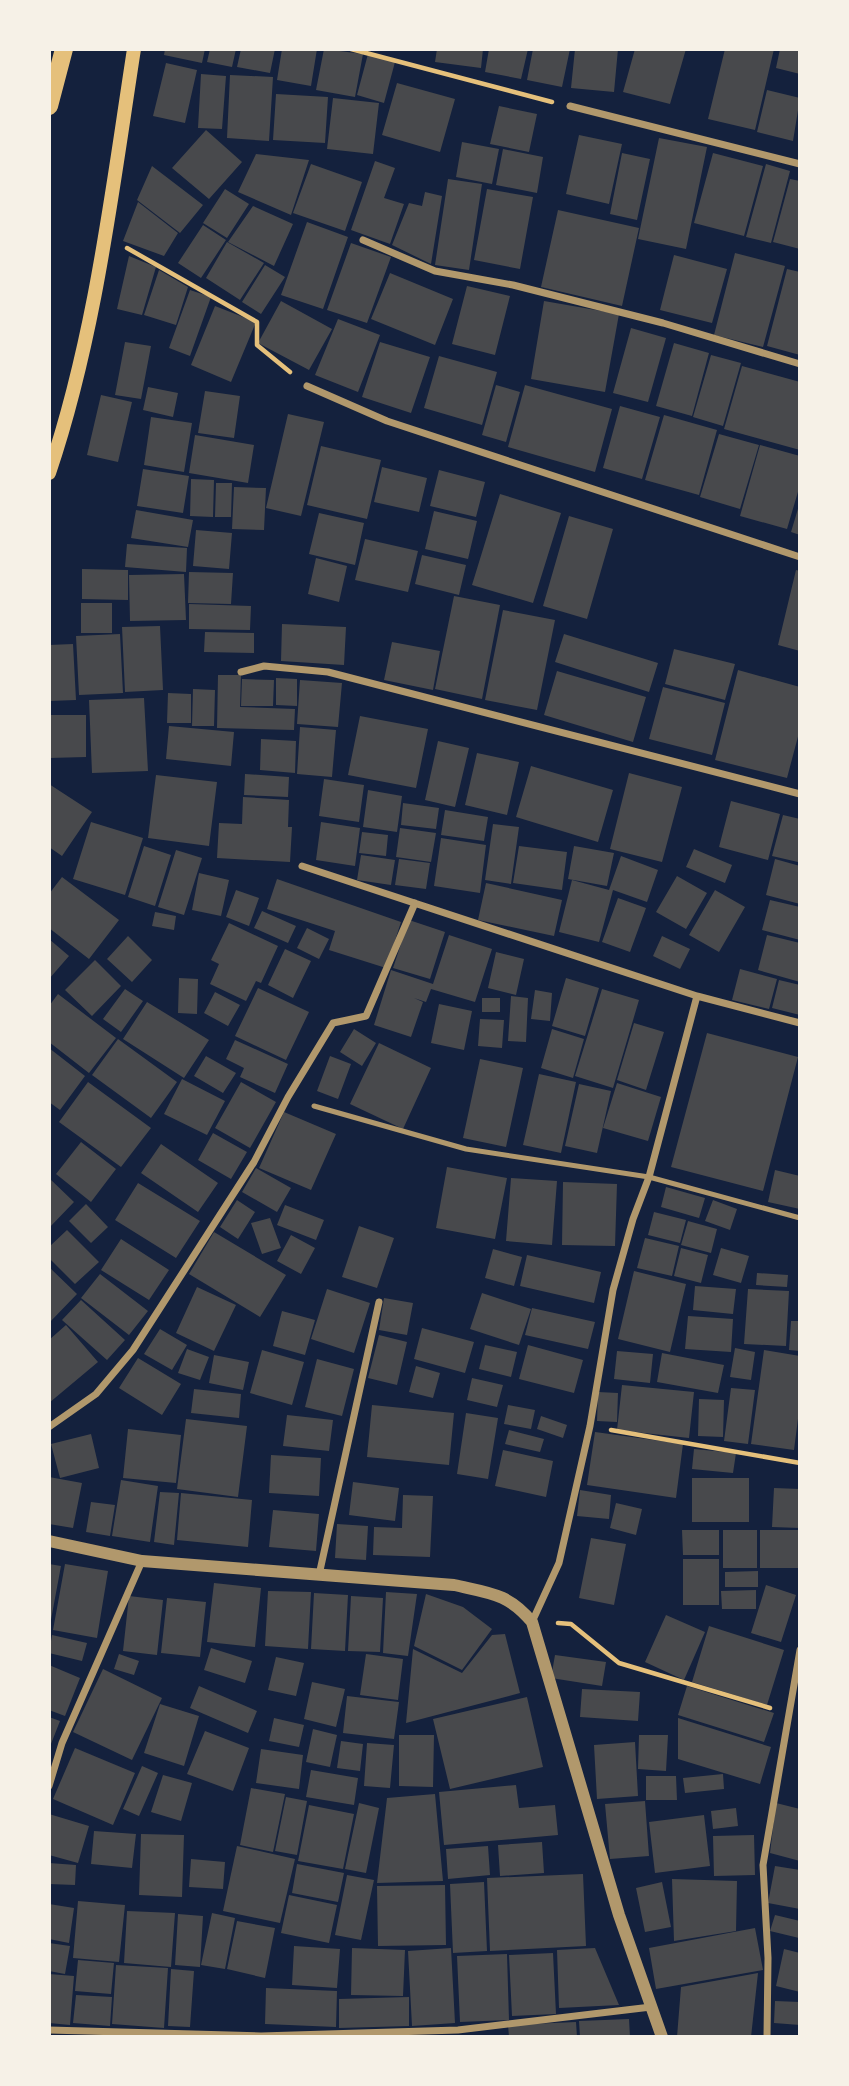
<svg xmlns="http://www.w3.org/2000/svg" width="849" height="2086" font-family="'Fira Sans',sans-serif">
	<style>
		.building { fill: #48494c }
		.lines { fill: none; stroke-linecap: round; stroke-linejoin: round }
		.path { stroke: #e5c07b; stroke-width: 4.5 }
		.service { stroke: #b1986c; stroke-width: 5 }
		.minor { stroke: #b1986c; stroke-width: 7 }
		.tertiary { stroke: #b1986c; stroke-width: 12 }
		.secondary { stroke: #e5c07b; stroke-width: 14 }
		.primary { stroke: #e5c07b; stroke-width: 18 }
	</style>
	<rect width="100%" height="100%" fill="#14213d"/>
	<path class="building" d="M165,49H205L202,63L164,55Z
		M210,49H236L232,67L207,62Z
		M241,49H275L270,73L237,67Z
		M282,49H317L311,86L277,80Z
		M324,49L363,54L355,97L316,90Z
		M437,49H483L481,68L435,62Z
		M489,49H528L521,79L485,72Z
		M533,49H570L562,87L527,80Z
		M575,49H618L614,92L571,88Z
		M635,49H686L670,104L623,92Z
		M725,49H774L755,130L708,119Z
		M780,49H800V74L776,68Z
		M368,54L395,62L384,103L357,95Z
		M166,63L197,70L185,123L153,116Z
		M201,74L226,76L222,129L198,128Z
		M230,75L273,77L269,141L227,138Z
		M397,83L455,99L440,152L382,135Z
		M767,90L800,98L793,141L757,132Z
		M276,94L328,97L325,143L273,140Z
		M333,98L379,103L373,154L327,149Z
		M499,106L537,114L529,152L490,144Z
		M206,130L242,162L209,199L172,168Z
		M579,135L622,144L609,204L566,194Z
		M659,138L707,147L686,249L638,239Z
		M462,142L499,149L492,184L456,177Z
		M503,149L543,157L537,193L496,185Z
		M622,153L650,159L637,220L610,214Z
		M713,153L763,166L744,236L694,223Z
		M256,154L309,160L291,215L238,192Z
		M375,161L395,168L384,198L404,204L390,244L351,230Z
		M311,164L362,182L345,231L293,213Z
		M766,164L790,171L771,243L746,237Z
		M152,166L203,205L180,233L137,200Z
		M448,179L482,184L469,270L435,265Z
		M790,179L800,181V249L773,242Z
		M225,189L249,204L227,238L203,223Z
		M487,189L533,197L520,269L474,260Z
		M425,192L442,196L431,264L392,245L409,203L422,206Z
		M138,202L178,233L164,256L123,241Z
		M253,206L293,224L274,266L228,242Z
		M558,210L639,228L622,306L541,287Z
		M307,222L348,237L323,309L281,295Z
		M203,225L226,240L201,278L178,263Z
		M227,242L264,263L240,300L206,278Z
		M351,243L391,257L367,323L327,310Z
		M735,253L785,266L763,347L714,335Z
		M674,255L727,269L712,323L660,310Z
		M129,256L156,267L142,315L117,309Z
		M265,265L285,277L261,314L242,302Z
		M787,269L800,272V355L767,346Z
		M159,270L188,287L176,325L144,315Z
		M390,273L453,299L435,345L371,319Z
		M467,286L510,296L495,355L452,344Z
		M190,290L211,297L190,356L169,348Z
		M281,301L332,329L309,370L258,343Z
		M544,301L619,314L605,392L531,379Z
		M215,306L256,322L231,382L191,365Z
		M338,319L380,335L358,392L315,375Z
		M631,328L666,338L648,402L613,393Z
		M125,342L151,346L141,399L115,395Z
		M380,342L430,357L411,413L362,397Z
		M674,343L709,353L692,416L656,406Z
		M711,355L741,363L723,426L693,417Z
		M439,356L497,372L482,425L424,408Z
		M742,366L800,382V450L724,429Z
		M496,385L520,392L506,442L482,435Z
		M525,385L612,409L595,472L508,447Z
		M148,387L178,393L173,417L143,410Z
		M205,391L240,396L234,438L198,433Z
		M101,395L132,402L118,462L87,455Z
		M620,406L660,417L642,479L603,468Z
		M288,414L324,422L301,516L266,508Z
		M664,415L717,430L699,495L645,480Z
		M151,417L192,423L184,472L144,465Z
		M719,434L759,445L740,509L700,497Z
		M195,435L254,445L248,483L189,473Z
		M760,445L800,456V485L787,529L740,516Z
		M321,446L381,460L367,519L307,505Z
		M382,467L427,478L419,512L374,502Z
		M143,469L189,476L183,513L137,506Z
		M439,470L485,482L476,517L430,506Z
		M191,479L214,480L213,517L190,516Z
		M216,483H232L231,517H215Z
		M234,487L266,488L264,530L232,529Z
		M500,494L561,513L533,603L472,585Z
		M800,502V535L791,532Z
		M136,510L193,520L188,547L131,538Z
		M434,511L477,521L468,559L425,549Z
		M319,513L364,523L355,565L309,554Z
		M569,516L613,529L587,619L543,606Z
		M196,530L232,533L229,569L193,566Z
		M365,539L418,551L408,592L355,580Z
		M127,544L187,548L186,572L125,567Z
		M422,555L466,565L459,595L415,584Z
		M316,558L347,566L339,602L308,594Z
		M82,569L128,570V600L82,599Z
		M796,570L800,571V651L778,645Z
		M189,572L233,573L231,604L188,603Z
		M184,574L186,620L130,621L129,575Z
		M454,596L500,605L482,699L435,689Z
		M81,603H112V633H81Z
		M189,604L251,606L250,630L189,629Z
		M503,610L555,620L537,710L485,700Z
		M282,624L346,627L344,665L281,661Z
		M160,626L163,690L125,692L122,627Z
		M205,632L254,633V653L204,652Z
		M120,634L123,693L79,695L76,636Z
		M564,634L658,663L649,692L555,662Z
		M392,642L440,651L433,690L384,680Z
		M73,644L76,700L49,701V645Z
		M674,649L735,664L725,700L665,684Z
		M738,670L800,687V729L787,778L715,760Z
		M557,671L646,697L633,742L544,715Z
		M218,675H241L240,707L295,709L294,730L217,728Z
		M276,678L297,679V706L276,705Z
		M242,679L274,680L273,706H241Z
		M300,680L342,683L338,727L297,724Z
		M663,687L725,703L712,755L649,739Z
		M193,689L215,690L214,726H192Z
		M168,693L191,694V723H167Z
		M144,698L148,771L92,773L89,700Z
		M49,715H86V757L49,758Z
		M360,716L428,729L416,788L348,775Z
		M169,726L234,732L231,766L166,759Z
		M300,727L336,730L332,777L297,774Z
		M261,739L296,741L295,773L260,770Z
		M438,741L469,748L455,807L425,800Z
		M477,753L519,762L507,815L465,805Z
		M531,766L613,790L598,842L516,817Z
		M629,773L682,787L662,862L610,849Z
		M245,774L289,777L288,797L244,795Z
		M156,775L217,782L209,846L148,838Z
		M324,779L364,785L359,822L319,816Z
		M49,784L92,812L62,856L49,847Z
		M368,790L402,796L397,832L363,827Z
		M243,797L289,800L288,827H292L290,862L217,858L219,823L242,824Z
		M731,801L780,814L768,860L719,847Z
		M403,803L439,808L436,829L401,825Z
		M445,810L488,817L484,841L441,835Z
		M783,815L800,819L798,862L772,856Z
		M91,822L143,838L125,895L73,879Z
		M321,822L360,828L355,866L316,860Z
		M493,824L519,827L511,884L485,880Z
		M400,828L436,833L431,862L396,857Z
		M362,832L388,835L386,856L359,853Z
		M441,838L486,845L480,893L434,886Z
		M144,846L171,855L155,906L128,897Z
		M519,846L567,852L562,890L513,883Z
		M574,846L614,853L607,886L568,879Z
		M694,849L732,865L725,883L686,867Z
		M176,850L202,858L184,915L158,907Z
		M361,855L395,860L391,885L357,880Z
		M621,856L658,870L647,902L613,890L599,942L559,932L572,880L609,890Z
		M399,859L430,863L426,889L395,885Z
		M775,859L800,866V904L766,895Z
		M199,873L229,880L221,916L192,910Z
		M677,876L707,893L686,929L656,912Z
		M62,877L119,920L89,959L49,928V894Z
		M277,879L401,922L386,968L329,950L335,931L267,909Z
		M486,883L562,900L554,936L478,920Z
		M236,890L259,898L249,926L226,917Z
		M715,890L745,907L719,952L689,935Z
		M618,898L646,908L630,952L602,942Z
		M770,900L800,907V940L762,930Z
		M262,911L296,926L288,943L254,928Z
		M155,912L176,916L174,930L152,926Z
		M409,920L445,932L430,979L393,968Z
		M229,923L278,946L261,983L256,981L246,1001L210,984L219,964L211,960Z
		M307,928L329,939L319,959L297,948Z
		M449,935L492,949L475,1002L431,989L426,1002L414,998L423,1002L411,1037L374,1025L391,970L433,984Z
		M767,935L800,943V982L758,970Z
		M128,936L152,960L132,982L107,959Z
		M662,936L690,949L680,969L653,956Z
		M49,939L69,956L49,979Z
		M285,949L311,961L293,998L268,985Z
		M496,952L524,959L516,995L488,988Z
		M95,960L121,986L92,1016L65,990Z
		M740,969L777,979L769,1009L732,1000Z
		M179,978L198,979L197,1014L178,1013Z
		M566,978L599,988L585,1036L552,1026Z
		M779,980L800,985V1015L772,1008Z
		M258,988L309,1012L286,1060L235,1036Z
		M125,989L143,1001L121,1032L103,1019Z
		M602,989L639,1000L613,1088L575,1076Z
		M535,990L552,993L550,1021L531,1019Z
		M215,992L240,1005L228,1026L204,1013Z
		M58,994L116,1038L89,1073L49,1042V1006Z
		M511,996L528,998L526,1042L508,1041Z
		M482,998H500V1012H482Z
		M147,1002L209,1040L184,1078L123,1039Z
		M439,1004L472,1011L464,1050L431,1043Z
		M480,1019L504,1020L502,1048L478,1046Z
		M634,1023L664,1032L646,1090L617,1080Z
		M354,1029L376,1043L362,1066L340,1052Z
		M552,1029L584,1039L573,1078L541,1068Z
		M707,1033L798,1057L763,1191L671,1167Z
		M118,1039L177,1082L151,1118L92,1075Z
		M235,1040L288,1064L275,1093L240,1077L244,1068L226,1059Z
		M379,1043L431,1068L403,1129L350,1104Z
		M49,1048L85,1076L60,1110L49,1102Z
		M206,1056L236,1073L223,1093L194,1076Z
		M330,1056L351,1064L338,1099L317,1091Z
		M480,1059L523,1068L506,1147L463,1138Z
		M539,1074L576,1082L561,1153L523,1145Z
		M182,1079L225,1101L207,1135L164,1114Z
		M88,1082L151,1128L121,1167L59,1122Z
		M241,1082L276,1102L250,1148L215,1128Z
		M617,1083L661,1097L648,1141L603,1128Z
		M579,1084L611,1091L597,1153L565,1146Z
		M284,1112L336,1134L311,1190L259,1168Z
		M213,1133L247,1152L231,1179L198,1160Z
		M81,1142L116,1169L91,1202L56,1174Z
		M161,1144L218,1183L198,1212L141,1173Z
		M447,1167L507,1178L495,1239L436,1228Z
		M256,1168L291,1188L277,1212L242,1192Z
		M775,1170L800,1176V1209L768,1202Z
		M49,1178L74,1202L49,1228Z
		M511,1178L557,1181L552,1245L506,1241Z
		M563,1182L617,1184L615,1246L562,1245Z
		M138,1183L200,1221L176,1258L115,1220Z
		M666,1187L705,1198L699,1218L661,1207Z
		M237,1200L255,1212L238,1239L220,1227Z
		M713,1200L737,1209L730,1230L705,1221Z
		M86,1204L108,1227L91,1243L69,1221Z
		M285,1205L324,1220L316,1240L277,1225Z
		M654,1212L686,1220L680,1243L648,1235Z
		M270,1218L281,1248L262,1254L251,1223Z
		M688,1221L717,1229L711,1253L681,1245Z
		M359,1226L394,1238L377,1288L342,1277Z
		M67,1230L99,1262L75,1284L49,1258V1247Z
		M214,1232L286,1275L260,1317L189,1274Z
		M291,1235L315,1248L301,1274L277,1261Z
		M645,1238L679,1246L672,1276L637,1268Z
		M121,1239L169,1270L149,1300L101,1270Z
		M681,1248L708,1255L701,1283L674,1276Z
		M721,1248L749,1256L741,1283L713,1275Z
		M493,1249L522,1257L514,1286L485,1278Z
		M527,1255L601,1272L594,1303L520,1286Z
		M49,1267L77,1294L49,1323Z
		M634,1271L686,1284L670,1352L618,1339Z
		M757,1273L788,1275L787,1287L756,1285Z
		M100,1274L148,1311L129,1335L81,1298Z
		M695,1286L736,1289L733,1314L693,1310Z
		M197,1287L236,1305L214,1351L176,1333Z
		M327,1289L370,1303L354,1353L311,1339Z
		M748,1289L789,1291L786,1346L744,1344Z
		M482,1293L531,1309L519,1345L470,1329Z
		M384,1298L413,1303L407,1335L379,1330Z
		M81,1300L125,1340L107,1360L62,1320Z
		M532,1308L595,1322L588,1349L525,1335Z
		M282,1311L315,1320L305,1355L273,1346Z
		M688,1316L733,1319L731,1352L685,1349Z
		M791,1321H800V1351L789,1350Z
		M66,1325L98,1362L49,1403V1340Z
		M422,1328L474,1342L465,1373L414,1359Z
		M160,1329L187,1345L172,1370L144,1354Z
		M379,1335L407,1342L397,1385L368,1378Z
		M485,1345L517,1352L511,1377L479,1369Z
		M528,1345L583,1360L574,1393L519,1379Z
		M735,1348L755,1352L751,1380L730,1377Z
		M187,1349L209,1357L200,1380L178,1373Z
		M262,1350L304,1362L292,1405L250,1393Z
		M764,1350L800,1356V1403L794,1450L751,1444Z
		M617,1351L653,1354L650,1383L614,1379Z
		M662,1353L724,1365L718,1393L657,1382Z
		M214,1355L249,1362L243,1390L209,1383Z
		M138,1358L181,1384L162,1415L119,1388Z
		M317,1359L354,1369L342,1416L305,1407Z
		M416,1366L440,1373L433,1398L409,1392Z
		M472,1378L503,1385L497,1407L467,1400Z
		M622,1385L694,1392L689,1438L617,1430Z
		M731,1388L755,1390L748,1444L724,1441Z
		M194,1389L241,1394L239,1418L191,1413Z
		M598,1392L618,1393L617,1422L597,1421Z
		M699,1399L724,1400L723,1437L698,1436Z
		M372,1405L454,1413L449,1465L367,1457Z
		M508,1405L535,1410L531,1429L504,1424Z
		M466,1413L498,1418L488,1479L457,1474Z
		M287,1415L333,1420L329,1451L283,1446Z
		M541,1416L567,1425L563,1438L537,1429Z
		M186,1419L247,1426L238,1497L177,1489Z
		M128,1429L181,1435L176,1483L123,1478Z
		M509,1430L544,1439L540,1452L505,1444Z
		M595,1432L683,1444L676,1498L587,1485Z
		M91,1434L99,1468L60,1478L51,1444Z
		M694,1449L736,1453L733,1473L692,1469Z
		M503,1450L553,1461L546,1497L495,1486Z
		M271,1455L321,1458L319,1496L269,1493Z
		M49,1477L82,1483L73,1528L49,1524Z
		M692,1478H749V1522H692Z
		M121,1480L158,1486L150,1542L112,1536Z
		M353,1482L399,1488L395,1521L349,1515Z
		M774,1488L800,1489V1528L772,1527Z
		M580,1490L611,1495L609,1519L577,1516Z
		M160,1492L179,1493L174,1545L154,1542Z
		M181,1493L252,1500L248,1547L177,1540Z
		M403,1495L433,1496L430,1557L373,1555L374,1527L402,1528Z
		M91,1502L115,1505L110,1536L86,1532Z
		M616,1503L642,1509L636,1535L610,1528Z
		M273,1510L319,1514L316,1551L269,1547Z
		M337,1524L368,1526L366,1560L335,1558Z
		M682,1530H719V1555H683Z
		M723,1530H757V1568H723Z
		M760,1530H800V1568H760Z
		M591,1538L626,1544L614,1605L579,1598Z
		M683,1559H719V1605H683Z
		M49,1564L61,1566L50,1625H49Z
		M65,1564L108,1571L97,1638L53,1630Z
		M758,1571V1587H725V1572Z
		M214,1583L261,1588L255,1647L207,1642Z
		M766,1585L796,1595L781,1642L751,1633Z
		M756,1590V1609H722L721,1591Z
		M268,1591L311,1592L308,1649L265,1646Z
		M386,1592L417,1594L408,1656L383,1653Z
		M314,1593L348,1595L345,1651L311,1649Z
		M426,1594L463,1607L492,1629L462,1670L414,1646Z
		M129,1596L163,1600L157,1655L123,1651Z
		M351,1596L383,1598L380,1652L348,1651Z
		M167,1598L206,1602L200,1657L161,1653Z
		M666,1615L705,1632L684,1680L645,1662Z
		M709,1626L784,1650L767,1705L692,1682Z
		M505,1634L520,1693L406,1723L413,1649L462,1673L492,1635Z
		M52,1635L87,1643L82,1661L49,1653Z
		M211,1648L252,1661L245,1683L204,1670Z
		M119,1654L139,1661L134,1675L114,1669Z
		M366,1654L403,1659L398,1700L360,1695Z
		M555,1655L606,1662L602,1686L551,1678Z
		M276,1657L304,1663L296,1696L268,1690Z
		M49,1665L80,1678L65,1716L49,1710Z
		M103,1669L162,1698L132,1760L73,1732Z
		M312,1682L345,1689L336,1727L304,1719Z
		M199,1686L257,1711L248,1733L190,1708Z
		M687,1686L774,1713L764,1742L678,1715Z
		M582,1689L640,1692L638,1721L580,1717Z
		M347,1696L399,1702L394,1739L343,1733Z
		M527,1697L543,1767L450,1789L433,1719Z
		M160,1704L199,1716L184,1766L144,1753Z
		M49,1717L60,1721L49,1749Z
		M274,1718L304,1725L299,1747L269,1741Z
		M678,1718L771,1747L760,1784L678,1759Z
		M313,1729L337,1735L330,1767L306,1762Z
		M205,1731L249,1748L233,1791L187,1774Z
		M399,1735H434L433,1787L399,1786Z
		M639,1735H668L666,1771L638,1769Z
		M341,1741L363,1744L360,1771L337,1768Z
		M635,1742L638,1796L597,1799L594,1745Z
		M367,1743L394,1745L390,1788L364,1786Z
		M75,1748L135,1773L113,1825L53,1799Z
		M261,1749L303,1755L299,1789L256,1783Z
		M142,1766L158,1773L139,1816L123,1809Z
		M311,1770L358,1778L354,1805L306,1797Z
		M723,1774L724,1789L685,1793L683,1778Z
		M163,1775L192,1783L181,1821L151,1812Z
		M646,1776H676L677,1800H646Z
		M516,1785L519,1808L555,1805L558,1835L444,1845L439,1792Z
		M251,1788L285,1794L273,1852L240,1845Z
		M435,1794L443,1881L377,1883L387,1798Z
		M286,1797L307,1801L297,1855L275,1851Z
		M645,1801L649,1856L610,1859L605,1804Z
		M359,1803L379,1808L366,1873L345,1869Z
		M776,1803L800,1809V1861L770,1853Z
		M309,1805L354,1814L343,1869L298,1861Z
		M736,1808L738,1826L713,1829L711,1811Z
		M49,1814L89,1826L78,1863L49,1855Z
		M704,1815L710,1866L655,1873L649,1822Z
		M94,1831L136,1834L132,1868L91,1864Z
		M141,1834L184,1835L182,1897L139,1895Z
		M754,1835L755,1875L714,1876L713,1836Z
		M542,1842L544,1873L500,1876L498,1845Z
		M237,1846L295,1859L280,1923L223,1911Z
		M488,1846L490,1875L448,1879L446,1849Z
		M191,1859L225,1862L223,1889L189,1887Z
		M49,1863L76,1865L75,1885L49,1884Z
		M297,1864L344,1873L338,1902L292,1893Z
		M775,1866L800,1870V1909L768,1903Z
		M583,1874L586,1946L490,1951L487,1878Z
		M347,1875L374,1880L361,1940L335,1935Z
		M672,1879L737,1881L736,1931L674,1941Z
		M484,1882L487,1951L453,1953L450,1884Z
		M662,1882L671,1927L645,1932L636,1888Z
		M445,1885L446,1945L378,1946L377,1886Z
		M289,1895L337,1905L329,1943L281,1933Z
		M78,1901L125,1905L119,1962L73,1958Z
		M49,1904L74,1908L69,1943L49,1939Z
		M127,1911L175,1913L171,1967L124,1963Z
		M212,1913L235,1918L225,1969L201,1965Z
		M178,1914L203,1916L200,1967L175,1965Z
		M775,1915L800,1921L799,1938L770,1931Z
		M237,1921L275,1928L265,1978L227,1969Z
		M755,1928L763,1970L656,1989L649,1948Z
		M49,1943L70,1946L65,1974L49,1971Z
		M294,1946L340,1949L337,1988L292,1985Z
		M352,1948L405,1950L403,1996L351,1995Z
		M451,1948L455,2023L412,2026L408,1951Z
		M595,1948L619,2005L559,2008L557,1950Z
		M784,1949L800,1953V1992L776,1986Z
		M553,1953L556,2014L512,2016L509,1955Z
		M507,1954L509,2020L460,2022L457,1956Z
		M78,1960L114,1963L111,1994L75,1991Z
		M116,1965L168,1968L164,2028L112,2024Z
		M171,1969L194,1971L190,2027L168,2026Z
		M758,1973L751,2037H677L681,1987Z
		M49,1974L74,1976L70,2025L49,2023Z
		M266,1988L337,1991L336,2027L265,2024Z
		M76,1995L112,1997L110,2026L73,2023Z
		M409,1997V2026L339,2028V1999Z
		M775,2001L800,2002V2025L774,2023Z
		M629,2019L630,2037H580L579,2021Z
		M576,2022L577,2037H509L508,2025Z"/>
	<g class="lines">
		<path class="path" d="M351,49L552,102
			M127,248L257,322V345L290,372
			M611,1430L800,1463
			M558,1623L571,1624L619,1663L770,1708"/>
		<path class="service" d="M314,1106L466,1149L649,1177L800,1218"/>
		<path class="minor" d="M570,106L800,164
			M363,240L435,271L513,285L663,323L800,364
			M307,386L387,421L800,557
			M241,672L264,666L328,672L800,794
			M302,866L697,996L800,1023
			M49,1427L96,1394L133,1350L254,1162L288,1097L333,1023L366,1016L415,903
			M319,1575L379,1302
			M532,1622L559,1563L590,1426L613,1290L633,1219L649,1177L697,996
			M49,1786L62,1743L142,1561
			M49,2030L261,2036L458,2030L651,2007
			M767,2037L768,1958L763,1865L800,1650"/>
		<path class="tertiary" d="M49,1541L142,1561L454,1585C489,1593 508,1593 532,1622L619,1915L662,2037"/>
		<path class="secondary" d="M49,473C95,337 112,191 134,49"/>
		<path class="primary" d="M49,106L64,49"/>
	</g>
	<rect width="849" height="2086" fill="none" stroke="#f6f1e7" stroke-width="102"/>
</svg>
